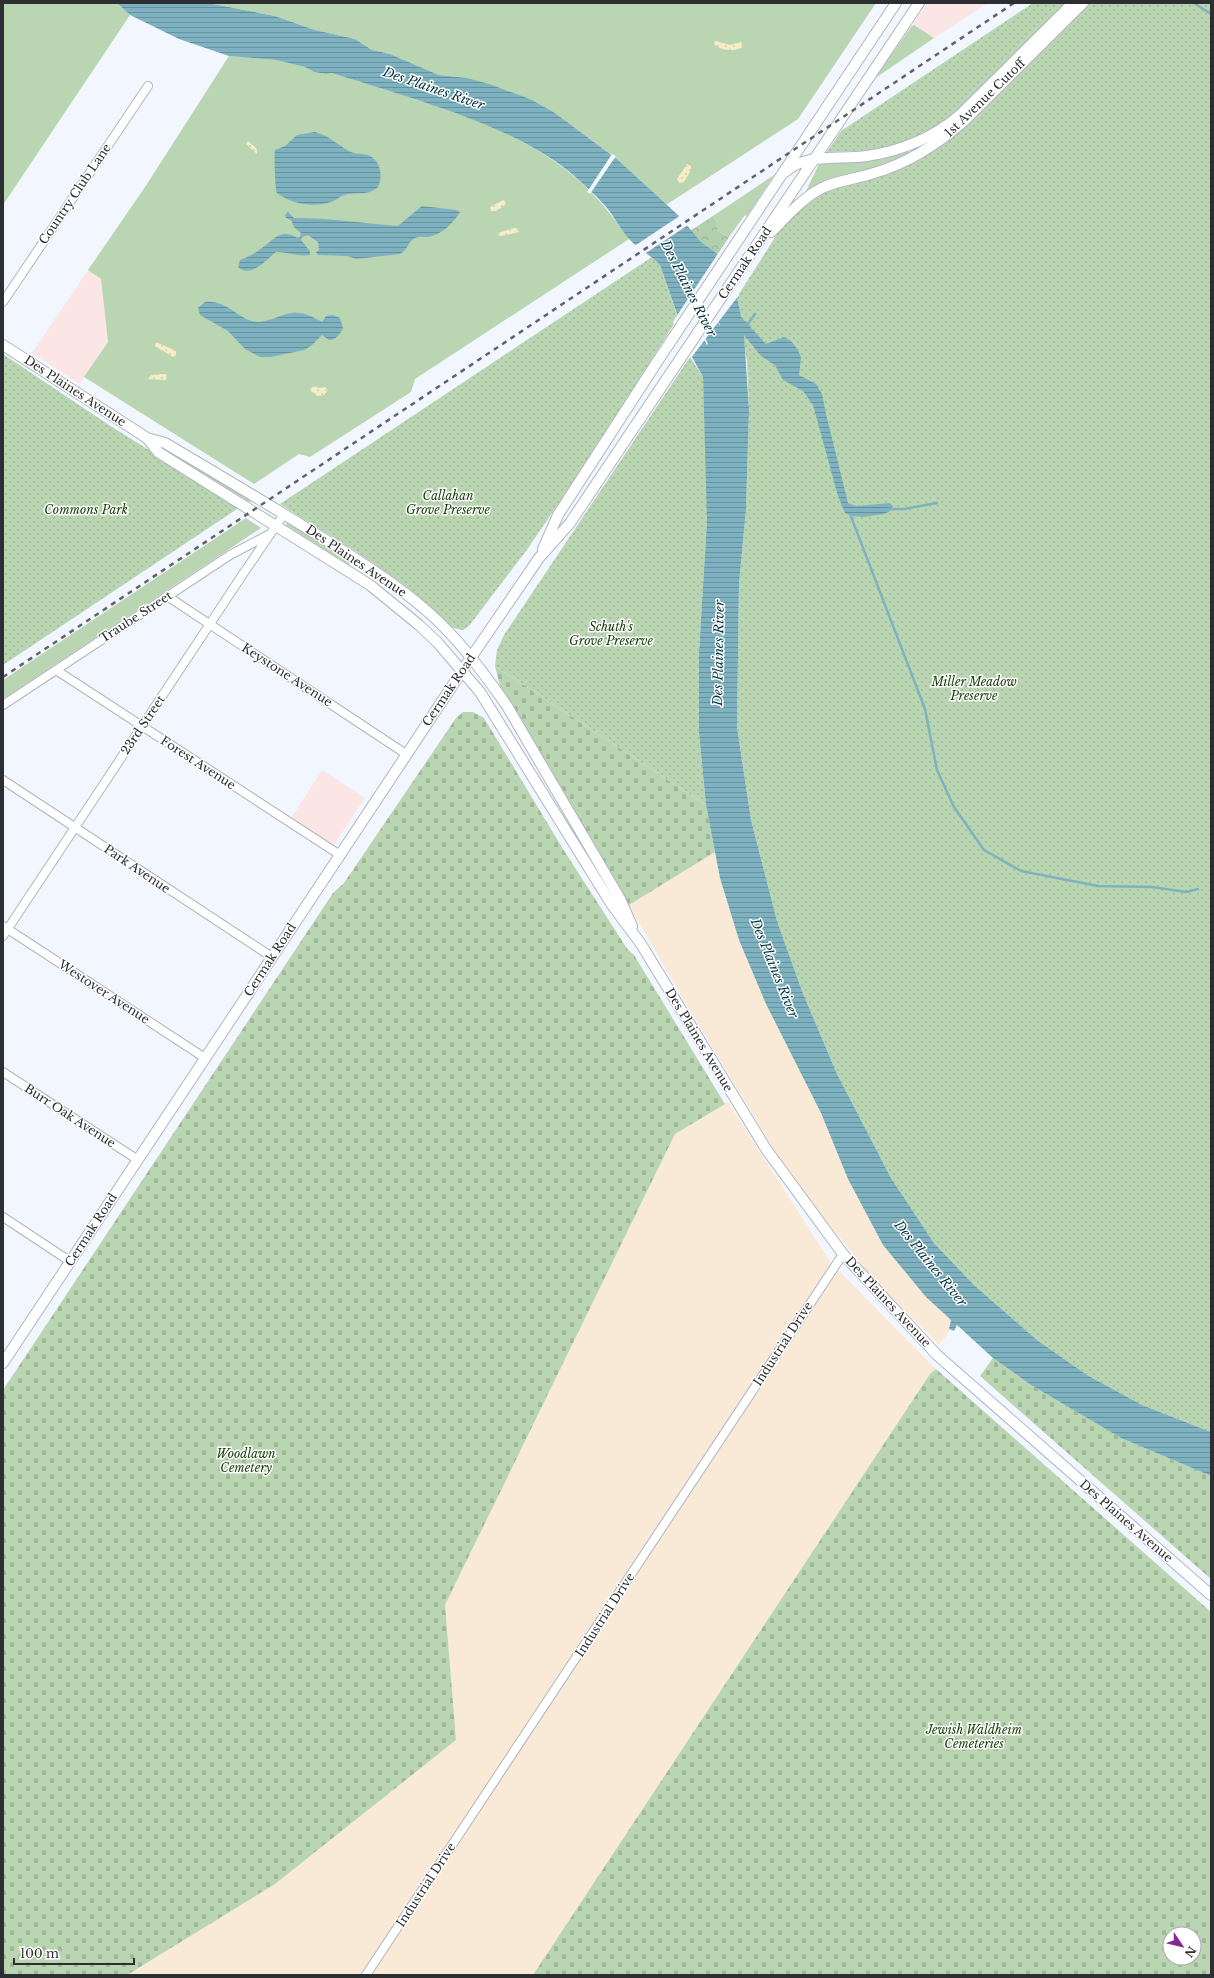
<svg xmlns="http://www.w3.org/2000/svg" width="1214" height="1978" font-family="'Libre Baskerville',serif">
	<style>
		.commercial { fill: #fce6e5 }
		.industrial { fill: #f8ead6 }
		.grass { fill: #bad5b2 }
		.forest { fill: url(#forest-crowns) }
		.sand { fill: url(#sand-dots) }
		.cemetery { fill: url(#cemetery-stones); fill-rule: evenodd }
		.park { fill: url(#park-dots) }
		.water { fill: url(#water-rules); fill-rule: evenodd }
		.pier { fill: #f2f6ff }
		.lines { fill: none; stroke-linecap: round; stroke-linejoin: round }
		.stream { stroke: #7eb2c0; stroke-width: 2.5 }
		.minor-casing { stroke: #b0b5bf; stroke-width: 10 }
		.major-casing { stroke: #b0b5bf; stroke-width: 12 }
		.minor { stroke: #fff; stroke-width: 8 }
		.major { stroke: #fff; stroke-width: 10 }
		.rail { stroke: #606368; stroke-width: 2.5; stroke-dasharray: 5 5; stroke-linecap: butt }
		.labels { text-anchor: middle; stroke-width: 3; stroke-linejoin: round; paint-order: stroke }
		.street-label { font-size: 12px; fill: #2c2e32; stroke: #fff }
		.park-label { font-size: 12px; font-style: italic; fill: #1a400e; stroke: #fff }
		.water-label { font-size: 13px; font-style: italic; fill: #01353f; stroke: #fff }
	</style>
	<defs>
		<pattern id="forest-crowns" width="20" height="18" patternUnits="userSpaceOnUse"><rect width="20" height="18" fill="#b2cfab"/><path d="M2 6a3 3 0 1 1 6 0M12 15a3 3 0 1 1 6 0" fill="none" stroke="#99b294"/></pattern>
		<pattern id="sand-dots" width="8" height="8" patternUnits="userSpaceOnUse"><rect width="8" height="8" fill="#f6edc7"/><path d="M2 2h.1M6 6h.1" fill="none" stroke="#d3ccab" stroke-width="1.8" stroke-linecap="round"/></pattern>
		<pattern id="cemetery-stones" width="16" height="16" patternUnits="userSpaceOnUse"><rect width="16" height="16" fill="#bad5b2"/><path d="M2 7V4a2 2 0 0 1 4 0v3zM10 15v-3a2 2 0 0 1 4 0v3z" fill="#a0b79a"/></pattern>
		<pattern id="park-dots" width="8" height="8" patternUnits="userSpaceOnUse"><rect width="8" height="8" fill="#bad5b2"/><path d="M2 2h.1M6 6h.1" fill="none" stroke="#a0b79a" stroke-width="1.8" stroke-linecap="round"/></pattern>
		<pattern id="water-rules" width="6" height="5" patternUnits="userSpaceOnUse"><rect width="6" height="5" fill="#7eb2c0"/><path d="M0 2.5h6" fill="none" stroke="#67919d"/></pattern>
	</defs>
	<rect width="100%" height="100%" fill="#f2f6ff"/>
	<path class="commercial" d="M927,3H988L934,38L914,25L911,27Z
		M88,270L101,279L108,342L80,384L32,353Z
		M322,770L365,798L330,851L288,823Z"/>
	<path class="industrial" d="M715,852L720,878L739,940L766,1004L821,1113L848,1179L883,1245L926,1297L952,1320L949,1332L939,1345L876,1282L809,1200L779,1158L686,1004L629,905Z
		M728,1102L831,1263L936,1369L930,1374L533,1975H127L275,1884L456,1740L445,1605L675,1134Z"/>
	<path class="grass" d="M3,3H117L130,15L3,205Z
		M208,3H876L798,119L666,205L618,160L555,113L467,78L439,75L390,54L372,50L355,39L315,30L275,16Z
		M914,25L934,38L874,79L911,27Z
		M229,56L276,60L305,67L314,72L326,74L332,73C409,98 508,122 571,174C594,192 612,215 629,239L415,379L411,392L310,457L299,454L254,484L84,377L108,342L101,279L88,270L145,187Z
		M908,150L910,155L899,160L805,193L819,164L859,162Z
		M774,175L747,216L745,215L729,237L717,231V223L713,216Z
		M176,454L250,499L251,501L249,502L174,457L173,455Z
		M246,518L261,528L3,699V680Z
		M287,523L296,527L351,562L349,565L286,525Z"/>
	<path class="forest" d="M713,216L717,223V231L729,237L718,254L701,242L690,231Z"/>
	<path class="sand" d="M716,41L730,45L741,42L743,47C735,52 721,51 714,44V42Z
		M248,141L257,149V154L246,144Z
		M687,164L691,166V170L684,182L679,183L677,179Z
		M503,200L506,202L505,205L496,211H491L490,207Z
		M514,228L519,229V232L501,236L497,235L498,233Z
		M156,342L176,351V355L173,357L155,346Z
		M162,374H167L166,380L148,379L151,375Z
		M314,386L319,388L325,387L328,390L324,395L318,396L309,390Z"/>
	<path class="cemetery" d="M495,666L706,805L715,852L629,905L500,686Z
		M463,712H473L484,718L563,849L628,950L634,955L725,1104L675,1134L445,1605L456,1740L275,1884L127,1975H3V1390L333,893L344,883L456,718Z
		M993,1358L1031,1385L1121,1438L1211,1476V1579L980,1376Z
		M936,1369L1211,1612V1975H533L930,1374ZM1170,1934H1194V1958H1170Z"/>
	<path class="park" d="M1033,3H1069L958,112L931,132L879,150L827,152L841,131Z
		M1088,3H1211V1432L1142,1405L1087,1375L1037,1340L974,1285L934,1243L891,1178L837,1074L802,991L777,921L751,820L737,727L739,584L746,509L749,410L747,362L737,297L781,228L795,212L822,192L869,178L970,121Z
		M652,257L660,265L677,315L673,322L674,324L595,450L526,551L469,626L463,630C445,629 432,609 420,598C377,562 327,534 280,504Z
		M3,354L109,425L240,507L3,665Z
		M690,357L703,377L707,477V520L699,652V733L706,805L495,666L497,650L504,635Z"/>
	<path class="water" d="M117,3H208L275,16L315,30L355,39L372,50L390,54L439,75L467,78L489,84L530,99L555,113L618,160L679,216L701,242L718,254L737,297L741,317L766,344L784,337L791,341L798,350L801,358L799,375L816,384L822,394L826,414L848,503L856,506L890,503L893,506L890,511L884,514L863,517L851,516L845,513L838,496L813,405L803,391L783,380L775,365L761,356L744,335L749,410L746,509L739,584L737,727L751,820L777,921L802,991L837,1074L891,1178L934,1243L974,1285L1037,1340L1087,1375L1142,1405L1211,1432V1476L1121,1438L1031,1385L993,1358L957,1325L954,1331L949,1329L951,1320L926,1297L883,1245L848,1179L821,1113L766,1004L739,940L720,878L706,805L699,733V652L707,520L703,377L692,357L660,265C651,255 639,250 630,240C621,230 615,218 607,208C597,196 583,184 572,174C512,124 406,97 332,73L326,74L314,72L305,67L276,60L229,56L179,39L130,15ZM699,283L720,325V326L698,285ZM687,302L708,344L707,345L685,304Z
		M315,132C328,135 337,144 347,150C354,155 361,153 368,155C381,160 383,176 378,187C367,197 357,191 345,195C340,196 336,200 331,202C314,208 291,204 277,193C275,189 274,156 275,150L285,146L297,135Z
		M422,206L456,210L460,212C453,223 442,235 428,237C424,237 419,236 415,238C408,241 408,250 400,254L356,259L347,256L318,255L316,252L319,250L318,242L308,235L302,237L301,240L310,251V255C299,257 288,252 276,252C267,259 251,279 238,267L240,260C248,257 256,253 262,248C275,239 280,228 298,238L300,237L301,233L294,227L291,220L286,218L285,215L288,212L294,218C329,218 362,223 398,226Z
		M205,302C229,300 237,320 257,322C263,322 269,320 275,318C295,310 303,311 322,322L326,316L333,315L340,318L343,328C340,334 336,340 329,340L322,335L311,346L304,350L271,357H260L245,349L228,331L200,315L198,308Z"/>
	<path class="pier" d="M612,154L616,156L590,194L587,192Z
		M681,215L688,225L643,255L633,247Z
		M719,252L739,295L691,358L676,317Z"/>
	<g class="lines">
		<path class="stream" d="M1194,3L1211,14
			M747,325L755,314
			M888,509H904L937,503
			M850,514L925,709L937,770L954,807L984,850L1021,871L1098,886L1152,887L1186,892L1198,889"/>
		<defs>
			<path id="minor" d="M3,302L148,86
				M167,596L406,754
				M56,670L340,855
				M3,705L230,555L270,534
				M3,780L272,957
				M3,926L205,1058
				M3,936L243,574L284,514
				M3,1072L138,1160
				M3,1217L71,1262
				M366,1975L843,1254"/>
			<path id="major" d="M785,172C808,152 839,160 867,156C901,151 934,137 960,115L1073,3
				M771,232C787,216 801,199 822,188C838,180 857,179 874,173C909,163 939,143 965,120L1083,3
				M3,345L147,438L158,452L370,585L419,625L438,643L480,692L612,905L641,944L766,1149L843,1254L937,1355L1211,1595
				M147,438L165,443C219,475 273,507 326,540C361,562 396,584 427,611C458,638 484,673 507,706L620,899L632,926
				M543,549L558,515L655,365L896,3
				M3,1363L470,659L539,558L570,523L919,3"/>
		</defs>
		<use href="#minor" class="minor-casing"/>
		<use href="#major" class="major-casing"/>
		<use href="#minor" class="minor"/>
		<use href="#major" class="major"/>
		<path class="rail" d="M3,677L1014,3"/>
	</g>
	<g class="labels">
		<g class="street-label">
			<text transform="translate(985 98) rotate(-44)" y="4">1st Avenue Cutoff</text>
			<text transform="translate(75 194) rotate(-56)" y="4">Country Club Lane</text>
			<text transform="translate(745 263) rotate(-56)" y="4">Cermak Road</text>
			<text transform="translate(75 391) rotate(33)" y="4">Des Plaines Avenue</text>
			<text transform="translate(356 561) rotate(34)" y="4">Des Plaines Avenue</text>
			<text transform="translate(136 617) rotate(-33)" y="4">Traube Street</text>
			<text transform="translate(287 675) rotate(33)" y="4">Keystone Avenue</text>
			<text transform="translate(449 690) rotate(-56)" y="4">Cermak Road</text>
			<text transform="translate(143 725) rotate(-56)" y="4">23rd Street</text>
			<text transform="translate(198 763) rotate(33)" y="4">Forest Avenue</text>
			<text transform="translate(137 869) rotate(34)" y="4">Park Avenue</text>
			<text transform="translate(270 960) rotate(-57)" y="4">Cermak Road</text>
			<text transform="translate(104 992) rotate(33)" y="4">Westover Avenue</text>
			<text transform="translate(699 1040) rotate(59)" y="4">Des Plaines Avenue</text>
			<text transform="translate(70 1116) rotate(33)" y="4">Burr Oak Avenue</text>
			<text transform="translate(91 1230) rotate(-57)" y="4">Cermak Road</text>
			<text transform="translate(888 1302) rotate(47)" y="4">Des Plaines Avenue</text>
			<text transform="translate(783 1344) rotate(-57)" y="4">Industrial Drive</text>
			<text transform="translate(1126 1521) rotate(41)" y="4">Des Plaines Avenue</text>
			<text transform="translate(605 1615) rotate(-57)" y="4">Industrial Drive</text>
			<text transform="translate(426 1885) rotate(-57)" y="4">Industrial Drive</text>
		</g>
		<g class="park-label">
			<text x="448" y="500">Callahan<tspan x="448" dy="14">Grove Preserve</tspan></text>
			<text x="86" y="514">Commons Park</text>
			<text x="611" y="631">Schuth's<tspan x="611" dy="14">Grove Preserve</tspan></text>
			<text x="974" y="686">Miller Meadow<tspan x="974" dy="14">Preserve</tspan></text>
			<text x="246" y="1458">Woodlawn<tspan x="246" dy="14">Cemetery</tspan></text>
			<text x="974" y="1734">Jewish Waldheim<tspan x="974" dy="14">Cemeteries</tspan></text>
		</g>
		<g class="water-label">
			<text transform="translate(434 88) rotate(19)" y="5">Des Plaines River</text>
			<text transform="translate(689 288) rotate(63)" y="5">Des Plaines River</text>
			<text transform="translate(718 653) rotate(-89)" y="5">Des Plaines River</text>
			<text transform="translate(775 968) rotate(68)" y="5">Des Plaines River</text>
			<text transform="translate(931 1263) rotate(51)" y="5">Des Plaines River</text>
		</g>
	</g>
	<rect width="1214" height="1978" fill="none" stroke="#2c2e32" stroke-width="8"/>
	<g transform="translate(1182 1946) rotate(125)"><circle r="19" fill="#ffffff" stroke="#ababad"/>
	<path d="M0-3L7 15L0 10L-7 15Z" fill="#842996"/>
	<text y="-6" font-size="11" font-weight="bold" text-anchor="middle" fill="#2c2e32">N</text>
	</g>
	<path d="M14 1958v6h120v-6" fill="none" stroke="#2c2e32" stroke-width="2"/>
	<text x="20" y="1958" font-size="12" fill="#2c2e32" stroke="#ffffff" stroke-width="3" paint-order="stroke">100 m</text>
</svg>
